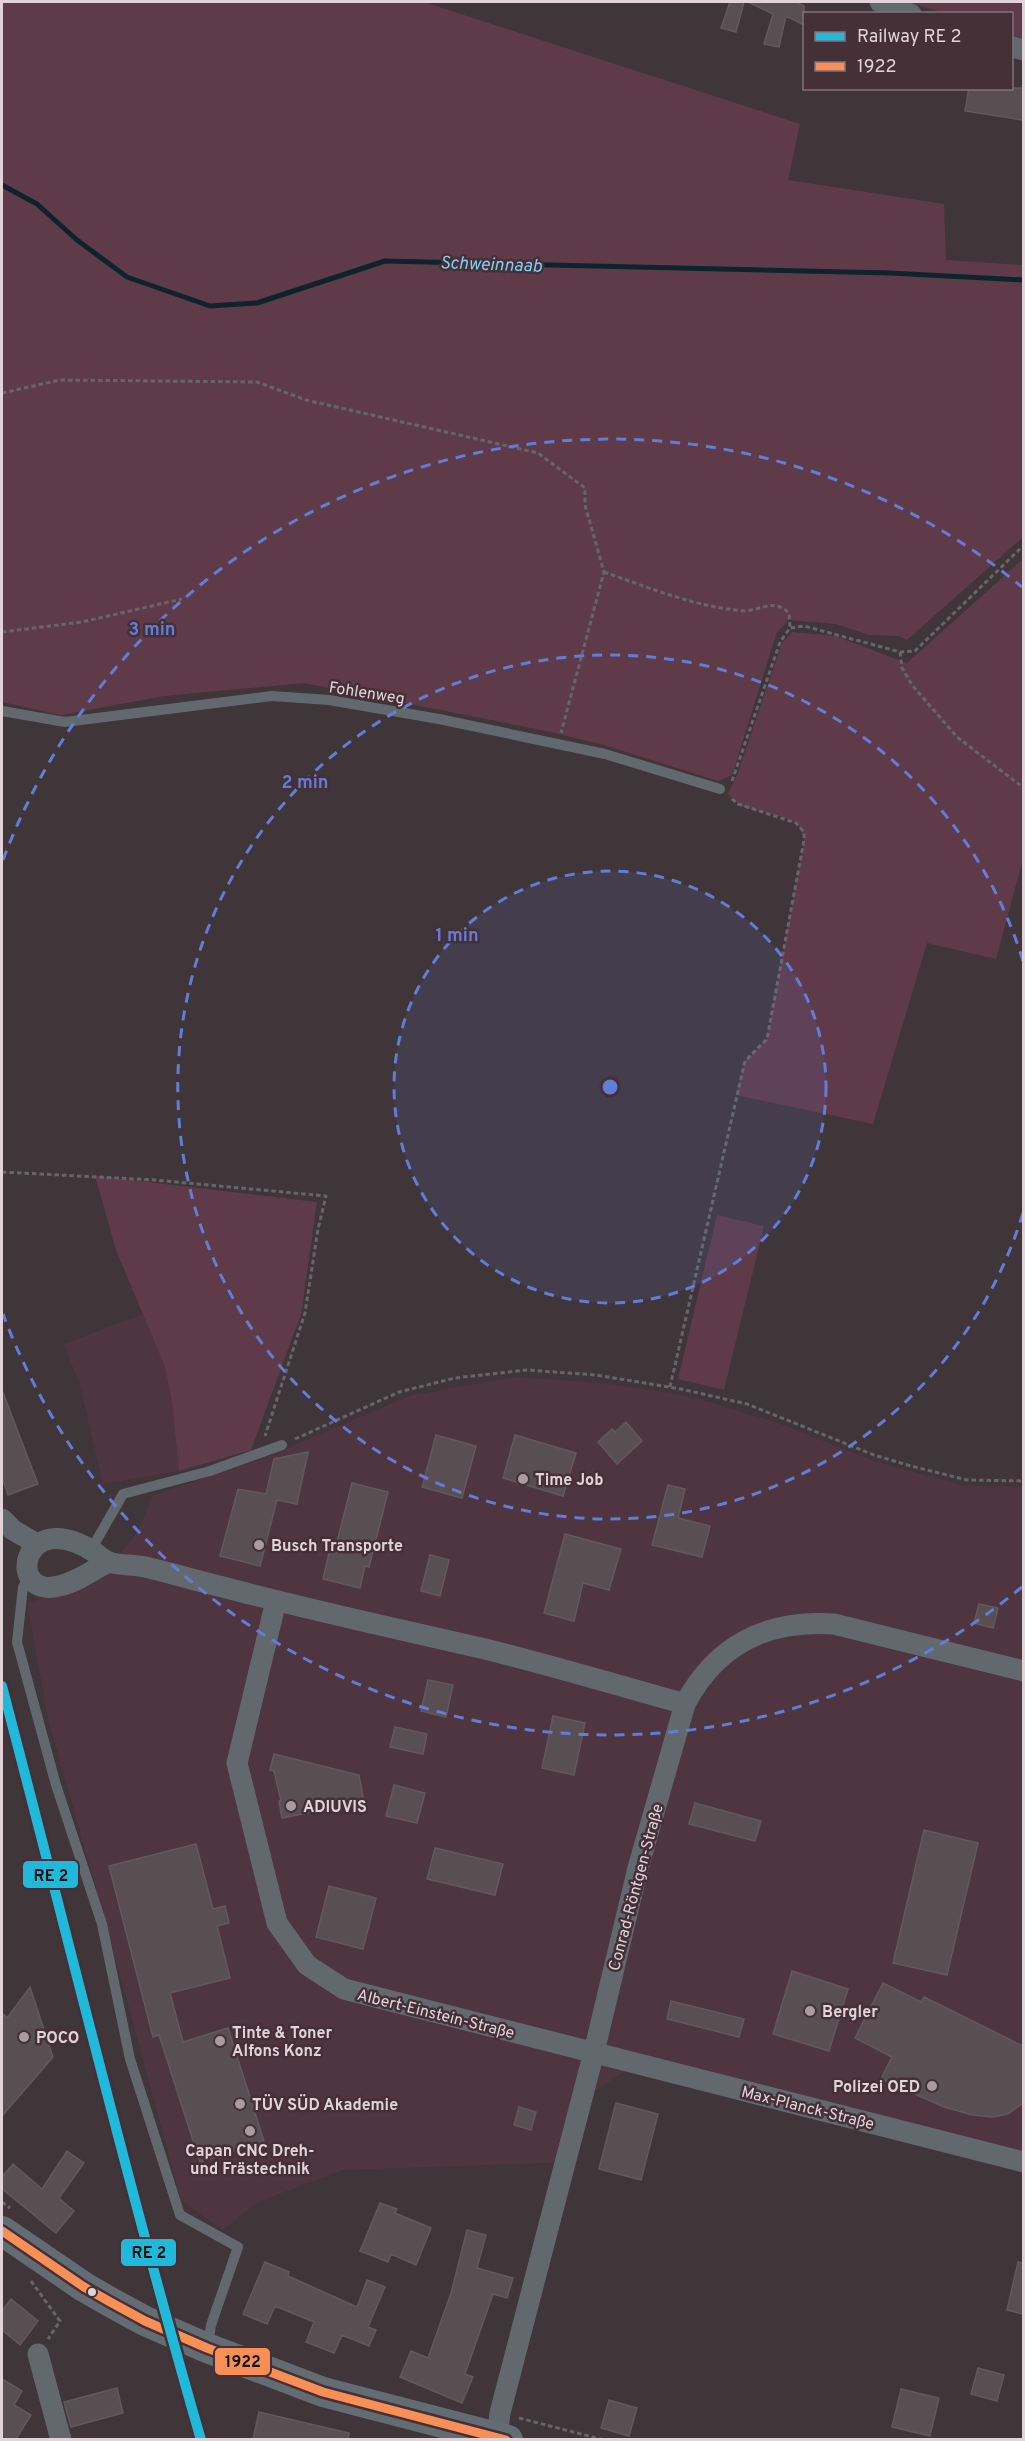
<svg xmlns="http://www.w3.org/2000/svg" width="1025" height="2441" font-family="Overpass,sans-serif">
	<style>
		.built { fill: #4f353f }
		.green { fill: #5f3b49 }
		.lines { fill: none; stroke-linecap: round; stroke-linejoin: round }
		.stream { stroke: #0e242d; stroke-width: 5 }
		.building { fill: #594f53; stroke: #62595c; stroke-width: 1.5 }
		.path { stroke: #65666a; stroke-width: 3; stroke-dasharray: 4.5 3; stroke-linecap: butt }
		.lane { stroke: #62696e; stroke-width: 10 }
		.street { stroke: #62696e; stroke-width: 21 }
		.secondary { stroke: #636c72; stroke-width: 30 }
		.bus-1-casing { stroke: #453038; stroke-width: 14 }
		.bus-1 { stroke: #f88f57; stroke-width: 9 }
		.rail-1-casing { stroke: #453038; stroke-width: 15 }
		.rail-1 { stroke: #20b9da; stroke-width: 10 }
		.ring { fill: none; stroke: #627dd8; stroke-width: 3; stroke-dasharray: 10 8 }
		.poi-dot { fill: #a99ca0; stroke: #453038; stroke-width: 2 }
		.bus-dot { fill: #e1d3d8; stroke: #453038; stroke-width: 2 }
		.labels { text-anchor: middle; stroke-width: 5; stroke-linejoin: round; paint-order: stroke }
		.street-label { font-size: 16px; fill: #e1d3d8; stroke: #453038 }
		.poi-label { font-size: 16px; font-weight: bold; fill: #e1d3d8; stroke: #453038; text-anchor: start }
		.water-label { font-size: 18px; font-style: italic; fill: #7cd0f5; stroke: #453038 }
		.centre { fill: #627dd8; stroke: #453038; stroke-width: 3 }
		.ring-label { font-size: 18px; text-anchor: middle; font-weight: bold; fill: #627dd8; stroke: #453038; stroke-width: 5; stroke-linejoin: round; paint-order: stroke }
		.line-badge { stroke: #453038; stroke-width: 2 }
		.pale-badge-label { font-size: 16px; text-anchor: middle; font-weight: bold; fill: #111 }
	</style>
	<rect width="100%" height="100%" fill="#403539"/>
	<path class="built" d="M143,1314L165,1367L172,1402L179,1471L103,1484L80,1386L64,1344Z
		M517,1377L601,1383L689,1396L778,1423L874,1461L962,1485L1023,1487V2171L627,2070L594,2092L577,2162L343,2170L258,2202L223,2230L181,2200L115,1956L48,1718L27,1603L80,1587L105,1573L139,1530L152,1496L267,1457L412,1395Z"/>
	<path class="green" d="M2,2H424L800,124L788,180L944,204L946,260L1023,265V537L907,640L899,636L869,635L836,624L789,620L777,632L732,775L718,781L604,745L551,732L304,683L164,696L61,715L2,702Z
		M908,2H1023V39L1012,36V14L944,13Z
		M1023,559V859L996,959L927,943L873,1124L736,1095L745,1061L767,1039L804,840C802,811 757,816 738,804C734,801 731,797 728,794L737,775L782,643L792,632L835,636L907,663Z
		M95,1176L317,1202L301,1314L251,1450L179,1471L172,1402L165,1367L116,1250Z
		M717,1215L764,1226L724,1390L678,1379Z"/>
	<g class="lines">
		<path class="stream" d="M2,185L37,204L77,240L127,277L210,306L257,303L385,261L890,273L1024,280"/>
	</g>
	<path class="building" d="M730,2H744L736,32L721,28Z
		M748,2H796L804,6V25L786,16L779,47L764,44L773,14Z
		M969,88H1023V120L965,111Z
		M2,1390L38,1484L8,1495L2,1477Z
		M626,1422L642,1441L617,1464L598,1442L612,1429L615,1432Z
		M436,1435L476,1446L462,1498L422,1487Z
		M515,1435L576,1453L563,1496L503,1478Z
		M308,1452L297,1504L277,1500L260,1566L220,1556L238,1489L266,1494L274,1459Z
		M352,1483L388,1492L369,1567L365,1566L360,1588L323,1579L329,1553L334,1554Z
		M668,1485L685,1489L678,1518L710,1526L702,1557L652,1545Z
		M565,1534L621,1549L609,1590L583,1583L574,1621L544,1613Z
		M430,1555L449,1560L440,1596L421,1591Z
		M979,1604L998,1608L993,1628L974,1623Z
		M428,1680L453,1685L446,1717L421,1711Z
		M553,1716L585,1723L574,1775L542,1768Z
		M395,1727L427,1734L423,1754L390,1747Z
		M274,1754L359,1775L364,1802L282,1818L279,1801H281L274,1771L270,1770Z
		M394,1785L425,1793L417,1823L386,1816Z
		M695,1803L761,1821L755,1841L689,1824Z
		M924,1830L978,1843L947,1975L893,1963Z
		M196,1844L213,1909L225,1906L229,1923L217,1926L230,1978L170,1993L183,2042L228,2028L264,2141L200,2162L159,2035L153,2037L109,1866Z
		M435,1848L503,1864L495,1895L427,1879Z
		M329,1886L376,1898L363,1949L316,1937Z
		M792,1971L848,1989L829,2051L773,2034Z
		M883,1983L921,2002L924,1997L1023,2046V2103L1008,2114L993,2117L973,2115L944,2107L881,2079L892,2057L855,2038Z
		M30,1987L53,2057L2,2116V2013L7,2018Z
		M671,2001L744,2019L739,2037L667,2019Z
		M616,2103L658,2114L641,2180L599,2169Z
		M519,2107L536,2112L531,2130L514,2125Z
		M67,2151L84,2163L59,2198L74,2211L56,2233L2,2189V2177L13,2164L42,2189Z
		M380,2203L397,2209L395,2213L431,2228L416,2265L391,2254L388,2262L360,2251Z
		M467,2230L486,2235L477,2268L513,2278L507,2298L493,2294L465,2374L473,2377L462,2403L400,2377L411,2351L428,2358L451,2293Z
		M265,2262L289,2272L288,2276L357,2307L367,2280L385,2287L368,2327L376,2330L369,2346L342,2335L334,2353L306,2342L314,2322L275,2306L267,2324L243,2314Z
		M1018,2262L1023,2263V2314L1007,2310Z
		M11,2299L38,2321L20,2345L2,2330V2311Z
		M978,2368L1004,2375L997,2401L971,2394Z
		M2,2379L22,2391L14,2405L31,2415L16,2439H2Z
		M117,2388L123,2413L71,2427L64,2402Z
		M901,2389L939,2398L930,2436L892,2427Z
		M609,2400L637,2408L629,2436L601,2428Z
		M259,2412L349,2433L348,2439H253Z"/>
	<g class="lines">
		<path class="path" d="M2,393L60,380L257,382L306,400L538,453L585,488V505L604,572L561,733
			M604,572C644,586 686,603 728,609C735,610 744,612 751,610C767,607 775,600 789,613L790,628
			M2,632L82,622L182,599
			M900,652L902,668L912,685L957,737L1024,788
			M732,781L780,642L790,628L804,626L900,652L915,651L1024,545
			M2,1172L155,1180L326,1196L318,1229L305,1313L265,1436
			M670,1387L745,1061L767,1039L804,840V832L796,823L738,804L731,798
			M295,1439L399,1392L455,1378L527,1370L596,1375L681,1389L747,1404L874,1455L911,1466L967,1480L1024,1481
			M2,2202L10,2208
			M31,2281L60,2321L48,2339
			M519,2418L604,2440"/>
		<path class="lane" d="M2,711L65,722L272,696L329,700L439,719L605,754L720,789
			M91,1550L123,1494L210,1471L282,1445
			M29,1576L23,1587L17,1642L56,1785L102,1924L130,2059L180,2215L238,2247L211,2325L208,2345"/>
		<path class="street" d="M880,2L911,14
			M1012,47L1024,50
			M2,1519L13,1530L37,1544
			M108,1562C92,1571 77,1582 59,1586C5,1600 21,1504 94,1552C98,1555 103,1560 109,1562C120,1566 133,1564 145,1567C171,1573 197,1581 223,1587C313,1611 403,1630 493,1651C557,1667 621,1686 685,1704
			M276,1601L237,1763L277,1923L307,1965L344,1989L1024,2162
			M38,2354L61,2440
			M497,2437L500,2413L594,2052L638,1868L685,1704C716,1645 768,1619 834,1624L1024,1671"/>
		<path class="secondary" d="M2,2231L84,2287L112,2303L145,2321L207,2348L323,2392L508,2440"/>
		<defs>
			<path id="bus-1" d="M2,2231L84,2287L112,2303L145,2321L207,2348L323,2392L506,2440"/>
		</defs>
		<use href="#bus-1" class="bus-1-casing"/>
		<use href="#bus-1" class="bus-1"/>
		<defs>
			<path id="rail-1" d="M2,1686C68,1937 129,2190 201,2440"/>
		</defs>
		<use href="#rail-1" class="rail-1-casing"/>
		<use href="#rail-1" class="rail-1"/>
	</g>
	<circle cx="610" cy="1087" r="216" fill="#627dd8" fill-opacity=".12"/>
	<g class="ring">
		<circle cx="610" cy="1087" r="216"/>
		<path d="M1023 1213A432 432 0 1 1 1023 961"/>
		<path d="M1022 1587A648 648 0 0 1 3 1314M3 860A648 648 0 0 1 1022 587"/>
	</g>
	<g class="poi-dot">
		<circle cx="523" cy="1479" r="6"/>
		<circle cx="259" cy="1545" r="6"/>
		<circle cx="291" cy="1806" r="6"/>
		<circle cx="810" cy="2011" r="6"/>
		<circle cx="24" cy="2037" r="6"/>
		<circle cx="220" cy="2041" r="6"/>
		<circle cx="932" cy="2086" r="6"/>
		<circle cx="240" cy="2104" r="6"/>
		<circle cx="250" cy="2131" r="6"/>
	</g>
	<circle class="bus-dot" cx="92" cy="2292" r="5"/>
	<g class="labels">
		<g class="street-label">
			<text transform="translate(367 692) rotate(9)" y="6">Fohlenweg</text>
			<text transform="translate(635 1887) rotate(-75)" y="6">Conrad-Röntgen-Straße</text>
			<text transform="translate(436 2013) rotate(14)" y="6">Albert-Einstein-Straße</text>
			<text transform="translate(808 2107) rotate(14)" y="6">Max-Planck-Straße</text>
		</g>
		<g class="poi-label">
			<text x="535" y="1485">Time Job</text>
			<text x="271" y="1551">Busch Transporte</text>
			<text x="303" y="1812">ADIUVIS</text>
			<text x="822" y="2017">Bergler</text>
			<text x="232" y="2038">Tinte &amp; Toner<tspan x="232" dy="18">Alfons Konz</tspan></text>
			<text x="36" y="2043">POCO</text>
			<text x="920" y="2092" text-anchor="end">Polizei OED</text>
			<text x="252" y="2110">TÜV SÜD Akademie</text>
			<text x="250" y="2156" text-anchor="middle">Capan CNC Dreh-<tspan x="250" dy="18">und Frästechnik</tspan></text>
		</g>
		<g class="water-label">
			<text transform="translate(491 264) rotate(2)" y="6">Schweinnaab</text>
		</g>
	</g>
	<circle cx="610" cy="1087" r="9" class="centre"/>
	<g class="ring-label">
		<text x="152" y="635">3 min</text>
		<text x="305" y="788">2 min</text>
		<text x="457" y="941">1 min</text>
	</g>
	<g class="line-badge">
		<rect x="22" y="1860" width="57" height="29" rx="6" fill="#20b9da"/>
		<rect x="120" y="2238" width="57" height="29" rx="6" fill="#20b9da"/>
		<rect x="214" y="2347" width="57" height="29" rx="6" fill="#f88f57"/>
	</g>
	<g class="pale-badge-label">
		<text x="51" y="1881">RE 2</text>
		<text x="149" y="2258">RE 2</text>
		<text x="243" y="2367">1922</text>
	</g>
	<rect width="1025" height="2441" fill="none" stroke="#e1d3d8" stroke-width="6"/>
	<rect x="803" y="12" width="210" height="78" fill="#453038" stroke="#837178" stroke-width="1.5"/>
	<rect x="815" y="32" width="30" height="9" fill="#20b9da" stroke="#837178" stroke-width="1.5"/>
	<text x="857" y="42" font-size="18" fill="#e1d3d8">Railway RE 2</text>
	<rect x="815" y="62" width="30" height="9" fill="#f88f57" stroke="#837178" stroke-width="1.5"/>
	<text x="857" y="72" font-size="18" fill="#e1d3d8">1922</text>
</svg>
